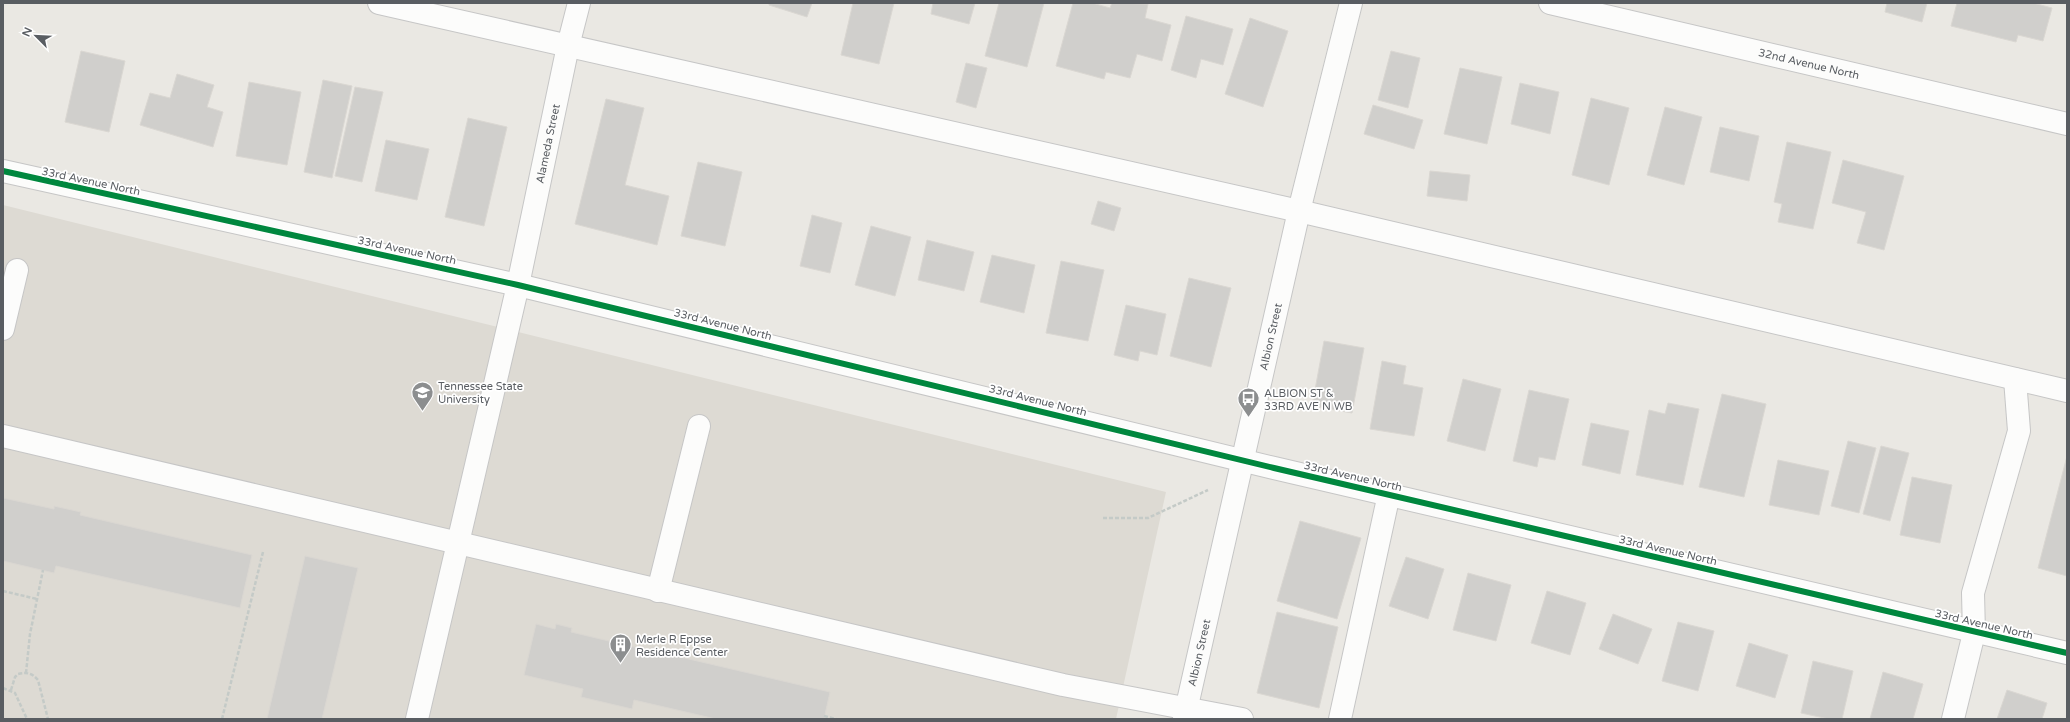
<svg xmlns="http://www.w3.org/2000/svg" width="2070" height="722" font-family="'Varela Round',sans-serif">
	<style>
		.education { fill: #dddad3 }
		.building { fill: #d0cfcc; stroke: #dad7d2 }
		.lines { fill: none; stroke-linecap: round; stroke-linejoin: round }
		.minor-casing { stroke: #c6c6c6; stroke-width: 24 }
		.path { stroke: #c4cac7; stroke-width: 2.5; stroke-dasharray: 4 2; stroke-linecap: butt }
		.minor { stroke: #fcfcfb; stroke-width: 22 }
		.cycleway-casing { stroke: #fff; stroke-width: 8 }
		.cycleway { stroke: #00873e; stroke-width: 6 }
		.labels { text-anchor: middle; stroke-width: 3.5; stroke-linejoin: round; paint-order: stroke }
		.street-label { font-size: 11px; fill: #595d62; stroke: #fff }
		.poi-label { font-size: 11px; fill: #595d62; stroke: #fff; text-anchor: start }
	</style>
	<rect width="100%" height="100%" fill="#eae8e3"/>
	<path class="education" d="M3,205L1166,492L1116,719H3Z"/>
	<path class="building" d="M769,3H812L807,17L769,5Z
		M853,3H894L879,64L841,55Z
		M933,3H975L969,24L931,14Z
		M999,3H1044L1027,67L985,56Z
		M1073,3H1092L1110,8L1112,3L1148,4L1145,18L1171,25L1162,61L1137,54L1130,78L1106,72L1104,79L1056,66Z
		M1887,3H1927L1922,22L1885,12Z
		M1957,3H2033L2052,8L2043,41L2018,35L2016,42L1951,26Z
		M1186,16L1233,29L1223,65L1201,59L1196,78L1171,70Z
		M1250,18L1288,31L1263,107L1225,94Z
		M81,51L125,61L109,132L65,122Z
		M1391,51L1420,58L1408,108L1378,100Z
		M966,63L987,68L976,108L956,102Z
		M1460,68L1502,77L1487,144L1444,134Z
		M177,74L214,85L207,107L223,112L213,147L140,125L150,93L170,98Z
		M323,80L352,86L332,178L304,172Z
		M249,82L301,92L287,165L236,156Z
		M1520,83L1559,92L1550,134L1511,124Z
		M355,87L383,92L362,182L335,176Z
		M1591,98L1629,108L1609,185L1572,175Z
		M606,99L644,108L625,185L669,196L657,245L575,224Z
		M1373,105L1423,120L1414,149L1364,134Z
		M1665,107L1702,117L1684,185L1647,175Z
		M468,118L507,127L484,226L445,217Z
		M1720,127L1759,136L1749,181L1710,172Z
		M386,140L429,149L417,200L375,191Z
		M1787,142L1831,152L1813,229L1778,222L1782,204L1774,202Z
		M1843,160L1904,176L1884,250L1857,243L1866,212L1832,203Z
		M698,162L742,172L725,246L681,236Z
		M1430,171L1470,175L1467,201L1427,196Z
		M1098,201L1121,208L1114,231L1091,224Z
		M812,215L842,223L830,273L800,266Z
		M871,226L911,237L895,296L855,285Z
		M927,240L974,252L964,291L918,280Z
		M992,255L1035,265L1024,313L980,302Z
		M1061,261L1104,270L1088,341L1046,333Z
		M1189,278L1231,288L1211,367L1170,356Z
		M1126,305L1166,314L1157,355L1140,351L1138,361L1114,355Z
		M1324,341L1364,348L1352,413L1312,406Z
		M1382,361L1406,366L1403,384L1423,388L1414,436L1370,429Z
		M1463,379L1501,389L1485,451L1447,441Z
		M1529,390L1569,399L1555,460L1539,457L1537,467L1513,461Z
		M1722,394L1766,404L1744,497L1699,487Z
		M1668,403L1699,409L1683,485L1636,475L1649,410L1665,414Z
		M1591,423L1629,431L1620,474L1582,465Z
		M1848,441L1876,448L1859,513L1831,506Z
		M1881,446L1909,453L1890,521L1863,514Z
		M2067,456V576L2038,568Z
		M1778,460L1829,471L1819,515L1769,505Z
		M1912,477L1952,485L1940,543L1900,535Z
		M3,498L54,509V506L81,512L80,515L252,555L240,608L56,566L54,573L3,561Z
		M1300,521L1361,538L1337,619L1277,601Z
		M305,556L358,568L322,719H267Z
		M1406,557L1444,569L1428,619L1389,606Z
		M1468,573L1511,585L1496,641L1453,630Z
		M1547,591L1586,603L1570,655L1531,643Z
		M1277,612L1338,627L1319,708L1257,693Z
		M1613,614L1652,629L1638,664L1599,649Z
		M1678,622L1714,631L1698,691L1662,681Z
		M536,624L555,629L556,624L572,628L571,632L651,651L652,647L677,653L676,656L830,692L824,719H716L634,700L632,709L581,697L583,689L524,675Z
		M1749,643L1788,655L1775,698L1736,686Z
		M1813,661L1853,671L1842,719H1829L1801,713Z
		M1883,672L1923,684L1913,719H1870Z
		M2007,690L2047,703L2042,719H1997Z"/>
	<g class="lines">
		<defs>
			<g id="minor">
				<path d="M379,3L1299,211L2067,391"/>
				<path id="s1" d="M1550,3L2067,124"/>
				<path d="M3,171L518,285L1274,468L2067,653"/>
				<path d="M3,329L17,270"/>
				<path d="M3,436L1063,685L1242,719"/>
				<path d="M658,591L699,426"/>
				<path id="s2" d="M417,719L518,285L568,46L579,3"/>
				<path id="s3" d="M1184,719L1299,211L1351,3"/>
				<path d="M1340,719L1389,494"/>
				<path d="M1953,719L1974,633L1973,593L2019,431L2015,379"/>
			</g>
		</defs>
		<use href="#minor" class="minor-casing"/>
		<path class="path" d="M1103,518H1148L1208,490
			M3,591L37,599
			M26,673L30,634L43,570
			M3,688L15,693L27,719
			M11,690L15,677L18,674C27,672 32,673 38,680L48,719
			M824,716L836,719
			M222,719L263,552"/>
		<use href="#minor" class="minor"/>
		<defs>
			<path id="cycleway" d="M3,171L518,285L1274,468L2067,653"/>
		</defs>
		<use href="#cycleway" class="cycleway-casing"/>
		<use href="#cycleway" class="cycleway"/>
	</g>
	<defs>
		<symbol id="university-pin" viewBox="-11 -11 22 30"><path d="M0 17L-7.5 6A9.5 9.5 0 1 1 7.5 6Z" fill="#8c8e8f" stroke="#fff"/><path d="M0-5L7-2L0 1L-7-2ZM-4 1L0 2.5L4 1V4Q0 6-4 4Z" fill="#fff"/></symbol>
		<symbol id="bus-pin" viewBox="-11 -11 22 30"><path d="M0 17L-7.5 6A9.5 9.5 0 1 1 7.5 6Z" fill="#8c8e8f" stroke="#fff"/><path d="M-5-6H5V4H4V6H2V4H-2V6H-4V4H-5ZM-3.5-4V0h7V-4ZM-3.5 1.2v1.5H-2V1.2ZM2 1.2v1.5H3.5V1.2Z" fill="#fff"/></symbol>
		<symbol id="building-pin" viewBox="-11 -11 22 30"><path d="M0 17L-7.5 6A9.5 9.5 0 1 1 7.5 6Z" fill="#8c8e8f" stroke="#fff"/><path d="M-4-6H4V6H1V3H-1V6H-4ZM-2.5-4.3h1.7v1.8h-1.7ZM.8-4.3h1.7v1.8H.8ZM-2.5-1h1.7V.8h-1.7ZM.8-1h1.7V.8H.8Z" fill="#fff"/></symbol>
	</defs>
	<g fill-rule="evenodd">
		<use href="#university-pin" x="410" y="380" width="25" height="34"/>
		<use href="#bus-pin" x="1236" y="386" width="25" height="34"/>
		<use href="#building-pin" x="608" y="632" width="25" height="34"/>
	</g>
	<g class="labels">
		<g class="street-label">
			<text dy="4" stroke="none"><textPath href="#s1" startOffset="266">32nd Avenue North</textPath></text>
			<text dy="4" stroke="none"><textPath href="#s2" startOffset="590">Alameda Street</textPath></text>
			<text transform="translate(91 181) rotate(12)" y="4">33rd Avenue North</text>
			<text transform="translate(407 250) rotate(12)" y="4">33rd Avenue North</text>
			<text transform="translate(723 324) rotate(14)" y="4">33rd Avenue North</text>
			<text dy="4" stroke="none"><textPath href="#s3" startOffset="392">Albion Street</textPath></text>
			<text transform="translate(1038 400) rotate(14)" y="4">33rd Avenue North</text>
			<text transform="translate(1353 476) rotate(13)" y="4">33rd Avenue North</text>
			<text transform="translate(1668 550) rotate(13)" y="4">33rd Avenue North</text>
			<text transform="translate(1984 624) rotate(13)" y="4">33rd Avenue North</text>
			<text dy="4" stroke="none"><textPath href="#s3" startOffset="68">Albion Street</textPath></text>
		</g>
		<g class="poi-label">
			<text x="438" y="390">Tennessee State<tspan x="438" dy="13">University</tspan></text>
			<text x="1264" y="397">ALBION ST &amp;<tspan x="1264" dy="13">33RD AVE N WB</tspan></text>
			<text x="636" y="643">Merle R Eppse<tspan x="636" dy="13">Residence Center</tspan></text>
		</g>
	</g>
	<rect width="2070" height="722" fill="none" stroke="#595d62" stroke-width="8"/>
	<g transform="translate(36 36) rotate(294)" stroke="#ffffff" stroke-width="3" paint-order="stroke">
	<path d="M0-3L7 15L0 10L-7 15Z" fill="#595d62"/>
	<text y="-6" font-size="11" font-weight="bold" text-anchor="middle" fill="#595d62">N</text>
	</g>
</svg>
